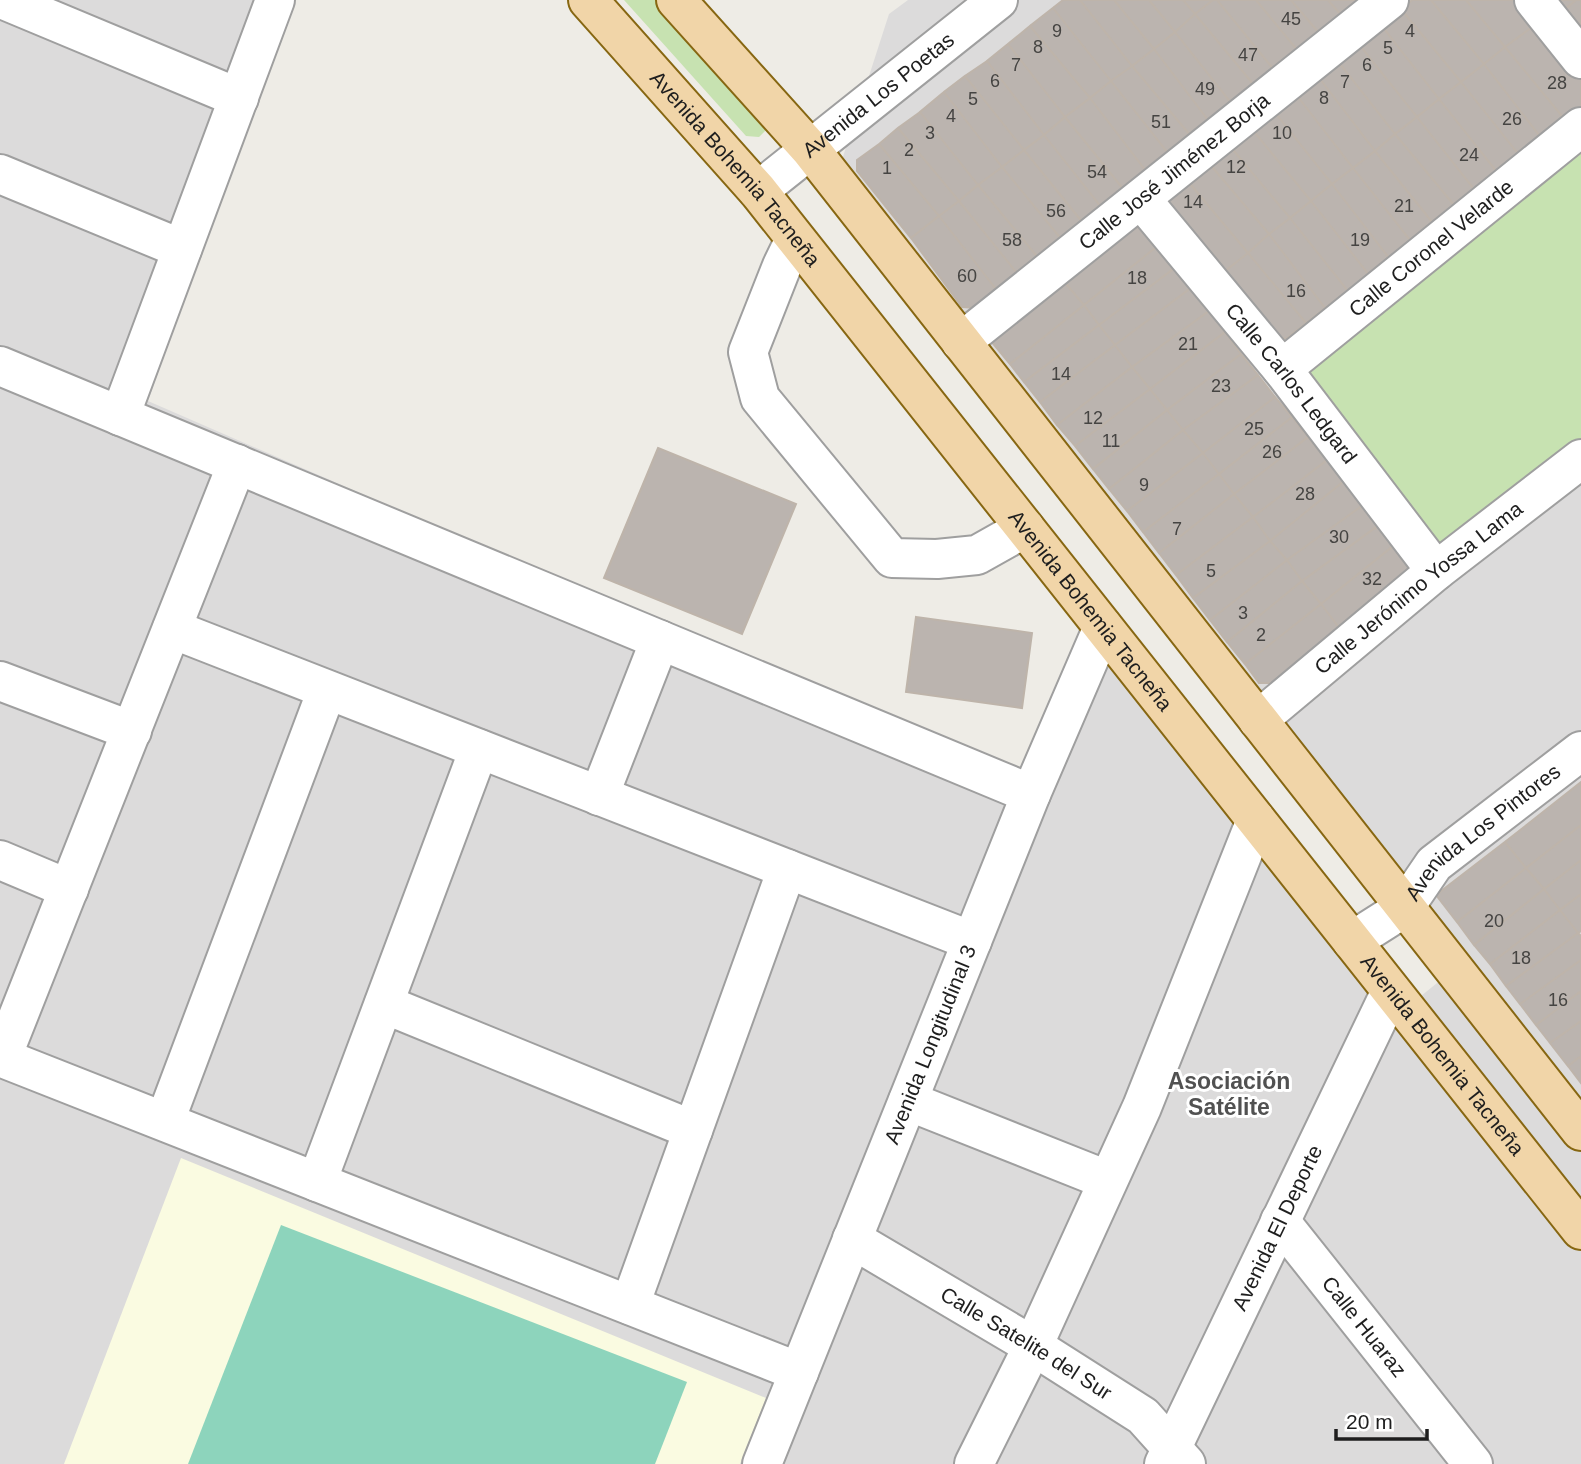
<svg xmlns="http://www.w3.org/2000/svg" width="1581" height="1464" font-family="Helvetica,sans-serif">
	<style>
		.residential { fill: #dcdbdb }
		.education { fill: #fafbe1 }
		.grass { fill: #c7e2b1 }
		.pitch { fill: #8dd4bc }
		.building { fill: #bbb4af; stroke: #beb4aa; stroke-width: 2 }
		.lines { fill: none; stroke-linecap: round; stroke-linejoin: round }
		.minor-casing { stroke: #9f9f9f; stroke-width: 42 }
		.major-casing { stroke: #876712; stroke-width: 42 }
		.minor { stroke: #fff; stroke-width: 38 }
		.major { stroke: #f1d5a8; stroke-width: 38 }
		.labels { text-anchor: middle; stroke-width: 6; stroke-linejoin: round; paint-order: stroke }
		.number-label { font-size: 18px; fill: #454442 }
		.street-label { font-size: 21px; fill: #1e1e1e; stroke: #fff }
		.neighbourhood-label { font-size: 23px; font-weight: bold; fill: #515151; stroke: #fff }
	</style>
	<rect width="100%" height="100%" fill="#eeece6"/>
	<path class="residential" d="M0,0H291L148,401L1028,783L1106,603L1421,996L1463,962L839,169L889,14L908,0H1581V1464H0Z"/>
	<path class="education" d="M181,1158L766,1398L740,1464H64Z"/>
	<path class="grass" d="M624,0H665L769,127L759,137L746,136Z
		M1581,152V441L1447,548H1433L1305,385L1306,368Z"/>
	<path class="pitch" d="M281,1225L687,1382L655,1464H188Z"/>
	<path class="building" d="M1063,0H1080L1132,66L1111,81L1053,8Z
		M1080,0H1114L1154,49L1132,66Z
		M1114,0H1149L1175,32L1154,49Z
		M1149,0H1183L1195,14L1175,32Z
		M1183,0H1213L1195,14Z
		M1213,0H1217L1275,71L1254,85L1195,14Z
		M1217,0H1256L1298,51L1275,71Z
		M1256,0H1291L1319,33L1298,51Z
		M1291,0H1328L1341,15L1319,33Z
		M1328,0H1360L1341,15Z
		M1412,0H1431L1484,64L1461,82L1401,9Z
		M1431,0H1466L1505,47L1484,64Z
		M1466,0H1516L1536,24L1505,47Z
		M1555,0H1576L1563,11Z
		M1576,0H1581V30L1563,11Z
		M1053,8L1111,81L1090,98L1030,26Z
		M1401,9L1461,82L1439,99L1381,25Z
		M1195,14L1254,85L1232,104L1175,32Z
		M1536,24L1581,79V109L1566,121L1505,47Z
		M1381,25L1439,99L1417,117L1358,43Z
		M1030,26L1090,98L1065,117L1008,44Z
		M1175,32L1232,104L1208,120L1154,49Z
		M1358,43L1417,117L1395,134L1337,60Z
		M1008,44L1065,117L1044,135L987,61Z
		M1505,47L1566,121L1542,139L1484,64Z
		M1154,49L1208,120L1190,135L1132,66Z
		M1337,60L1395,134L1375,151L1317,75Z
		M987,61L1044,135L1024,150L965,76Z
		M1484,64L1542,139L1519,155L1461,82Z
		M1132,66L1190,135L1168,153L1111,81Z
		M1317,75L1375,151L1353,168L1295,93Z
		M965,76L1024,150L1002,167L944,92Z
		M1111,81L1168,153L1146,171L1090,98Z
		M1461,82L1519,155L1497,172L1439,99Z
		M944,92L1002,167L978,185L920,112Z
		M1295,93L1353,168L1332,184L1273,110Z
		M1090,98L1146,171L1124,190L1065,117Z
		M1439,99L1497,172L1474,189L1417,117Z
		M1273,110L1332,184L1311,201L1251,128Z
		M920,112L978,185L959,201L898,128Z
		M1065,117L1124,190L1102,208L1044,135Z
		M1417,117L1474,189L1454,205L1395,134Z
		M898,128L959,201L939,216L879,144Z
		M1251,128L1311,201L1290,218L1229,145Z
		M1395,134L1454,205L1432,222L1375,151Z
		M1044,135L1102,208L1083,223L1024,150Z
		M879,144L939,216L911,238L857,171V160Z
		M1229,145L1290,218L1269,234L1208,162Z
		M1024,150L1083,223L1062,240L1002,167Z
		M1375,151L1432,222L1410,240L1353,168Z
		M1208,162L1269,234L1248,253L1186,179Z
		M1002,167L1062,240L1040,260L978,185Z
		M1353,168L1410,240L1389,258L1332,184Z
		M1186,179L1248,253L1220,275L1168,207V195Z
		M1332,184L1389,258L1369,275L1311,201Z
		M978,185L1040,260L1020,277L959,201Z
		M959,201L1020,277L999,293L939,216Z
		M1311,201L1369,275L1348,291L1290,218Z
		M939,216L999,293L977,308L962,307L911,238Z
		M1290,218L1348,291L1325,308L1269,234Z
		M1130,225H1144L1160,244L1084,305L1061,278Z
		M1269,234L1325,308L1306,323L1248,253Z
		M1160,244L1176,267L1099,325L1084,305Z
		M1248,253L1306,323L1287,338L1273,340L1220,275Z
		M1176,267L1192,287L1115,345L1099,325Z
		M1061,278L1084,305L1010,364L991,341Z
		M1192,287L1209,311L1132,367L1115,345Z
		M1084,305L1099,325L1024,382L1010,364Z
		M1209,311L1225,332L1150,389L1132,367Z
		M1099,325L1115,345L1040,402L1024,382Z
		M1225,332L1241,354L1167,410L1150,389Z
		M1115,345L1132,367L1057,425L1040,402Z
		M1241,354L1258,375L1183,430L1167,410Z
		M1132,367L1150,389L1075,446L1057,425Z
		M1258,375L1275,397L1203,453L1183,430Z
		M1150,389L1167,410L1093,469L1075,446Z
		M1275,397L1292,417L1219,474L1203,453Z
		M1167,410L1183,430L1109,489L1093,469Z
		M1292,417L1308,437L1234,494L1219,474Z
		M1183,430L1203,453L1127,511L1109,489Z
		M1308,437L1327,460L1253,517L1234,494Z
		M658,448L796,504L742,634L604,578Z
		M1203,453L1219,474L1143,532L1127,511Z
		M1327,460L1344,481L1270,541L1253,517Z
		M1219,474L1234,494L1159,553L1143,532Z
		M1344,481L1363,505L1287,560L1270,541Z
		M1234,494L1253,517L1176,575L1159,553Z
		M1363,505L1379,525L1302,581L1287,560Z
		M1253,517L1270,541L1193,598L1176,575Z
		M1379,525L1393,546L1321,604L1302,581Z
		M1270,541L1287,560L1210,620L1193,598Z
		M1393,546L1408,564V575L1341,630L1321,604Z
		M1287,560L1302,581L1227,642L1210,620Z
		M1302,581L1321,604L1245,664L1227,642Z
		M1321,604L1341,630L1273,683H1259L1245,664Z
		M916,617L1032,633L1022,708L906,692Z
		M1581,782V825L1526,868L1505,842Z
		M1581,825V860L1544,889L1526,868Z
		M1505,842L1526,868L1457,922L1436,895Z
		M1581,860V894L1560,910L1544,889Z
		M1526,868L1544,889L1474,945L1457,922Z
		M1544,889L1560,910L1490,964L1474,945Z
		M1581,894V931L1578,933L1560,910Z
		M1560,910L1578,933L1506,986L1490,964Z
		M1578,933L1581,936V960L1520,1004L1506,986Z
		M1581,960V991L1536,1025L1520,1004Z
		M1581,991V1021L1550,1043L1536,1025Z
		M1581,1021V1056L1568,1066L1550,1043Z
		M1581,1056V1083L1568,1066Z"/>
	<g class="lines">
		<defs>
			<g id="minor">
				<path d="M4,0L239,98"/>
				<path d="M1534,0L1581,59"/>
				<path d="M0,174L182,249"/>
				<path id="s1" d="M758,191L998,0"/>
				<path id="s2" d="M1141,199L1282,369L1436,571"/>
				<path d="M795,239L782,266L748,352L760,398L892,558L937,559L977,555L1025,528"/>
				<path id="s3" d="M961,342L1389,0"/>
				<path d="M0,366L1031,794"/>
				<path id="s4" d="M1282,369L1581,127"/>
				<path d="M120,416L275,0"/>
				<path d="M172,629L972,941"/>
				<path d="M0,681L132,731"/>
				<path id="s5" d="M1258,720L1436,571L1581,459"/>
				<path d="M599,796L660,640"/>
				<path d="M0,860L69,889"/>
				<path id="s6" d="M1352,941L1404,908L1434,864L1581,751"/>
				<path d="M384,1004L693,1130"/>
				<path d="M0,1057L799,1372"/>
				<path d="M2,1057L237,464"/>
				<path d="M908,1101L1107,1180"/>
				<path d="M165,1121L327,690"/>
				<path d="M317,1182L479,749"/>
				<path id="s7" d="M1280,1221L1473,1464"/>
				<path id="s8" d="M852,1239L1033,1346L1143,1416L1186,1464"/>
				<path d="M630,1305L787,869"/>
				<path id="s9" d="M762,1464L1031,794L1103,627"/>
				<path d="M974,1464L1033,1346L1142,1107L1256,820"/>
				<path id="s10" d="M1164,1464L1391,991"/>
			</g>
			<g id="major">
				<path id="s11" d="M588,0L758,191L1581,1230"/>
				<path d="M676,0L810,149L1581,1131"/>
			</g>
		</defs>
		<use href="#minor" class="minor-casing"/>
		<use href="#major" class="major-casing"/>
		<use href="#minor" class="minor"/>
		<use href="#major" class="major"/>
	</g>
	<g class="labels">
		<g class="number-label">
			<text x="1291" y="25">45</text>
			<text x="1057" y="37">9</text>
			<text x="1410" y="37">4</text>
			<text x="1038" y="53">8</text>
			<text x="1388" y="54">5</text>
			<text x="1248" y="61">47</text>
			<text x="1016" y="71">7</text>
			<text x="1367" y="71">6</text>
			<text x="995" y="87">6</text>
			<text x="1345" y="88">7</text>
			<text x="1557" y="89">28</text>
			<text x="1205" y="95">49</text>
			<text x="1324" y="104">8</text>
			<text x="973" y="105">5</text>
			<text x="951" y="122">4</text>
			<text x="1512" y="125">26</text>
			<text x="1161" y="128">51</text>
			<text x="930" y="139">3</text>
			<text x="1282" y="139">10</text>
			<text x="909" y="156">2</text>
			<text x="1469" y="161">24</text>
			<text x="1236" y="173">12</text>
			<text x="887" y="174">1</text>
			<text x="1097" y="178">54</text>
			<text x="1193" y="208">14</text>
			<text x="1404" y="212">21</text>
			<text x="1056" y="217">56</text>
			<text x="1012" y="246">58</text>
			<text x="1360" y="246">19</text>
			<text x="967" y="282">60</text>
			<text x="1137" y="284">18</text>
			<text x="1296" y="297">16</text>
			<text x="1188" y="350">21</text>
			<text x="1061" y="380">14</text>
			<text x="1221" y="392">23</text>
			<text x="1093" y="424">12</text>
			<text x="1254" y="435">25</text>
			<text x="1111" y="447">11</text>
			<text x="1272" y="458">26</text>
			<text x="1144" y="491">9</text>
			<text x="1305" y="500">28</text>
			<text x="1177" y="535">7</text>
			<text x="1339" y="543">30</text>
			<text x="1211" y="577">5</text>
			<text x="1372" y="585">32</text>
			<text x="1243" y="619">3</text>
			<text x="1261" y="641">2</text>
			<text x="1494" y="927">20</text>
			<text x="1521" y="964">18</text>
			<text x="1558" y="1006">16</text>
		</g>
		<g class="street-label">
			<text dy="7" stroke="none"><textPath href="#s1" startOffset="154">Avenida Los Poetas</textPath></text>
			<text dy="7" stroke="none"><textPath href="#s11" startOffset="224">Avenida Bohemia Tacneña</textPath></text>
			<text dy="7" stroke="none"><textPath href="#s3" startOffset="273">Calle José Jiménez Borja</textPath></text>
			<text dy="7" stroke="none"><textPath href="#s4" startOffset="192">Calle Coronel Velarde</textPath></text>
			<text dy="7" stroke="none"><textPath href="#s2" startOffset="238">Calle Carlos Ledgard</textPath></text>
			<text dy="7" stroke="none"><textPath href="#s5" startOffset="208">Calle Jerónimo Yossa Lama</textPath></text>
			<text dy="7" stroke="none"><textPath href="#s11" startOffset="791">Avenida Bohemia Tacneña</textPath></text>
			<text dy="7" stroke="none"><textPath href="#s6" startOffset="172">Avenida Los Pintores</textPath></text>
			<text dy="7" stroke="none"><textPath href="#s9" startOffset="452">Avenida Longitudinal 3</textPath></text>
			<text dy="7" stroke="none"><textPath href="#s11" startOffset="1358">Avenida Bohemia Tacneña</textPath></text>
			<text dy="7" stroke="none"><textPath href="#s10" startOffset="262">Avenida El Deporte</textPath></text>
			<text dy="7" stroke="none"><textPath href="#s7" startOffset="135">Calle Huaraz</textPath></text>
			<text dy="7" stroke="none"><textPath href="#s8" startOffset="203">Calle Satelite del Sur</textPath></text>
		</g>
		<g class="neighbourhood-label">
			<text x="1229" y="1089">Asociación<tspan x="1229" dy="26">Satélite</tspan></text>
		</g>
	</g>
	<path d="M1336 1429v10h91v-10" fill="none" stroke="#1e1e1e" stroke-width="3.5"/>
	<text x="1346" y="1429" font-size="21" fill="#1e1e1e" stroke="#ffffff" stroke-width="5" paint-order="stroke">20 m</text>
</svg>
